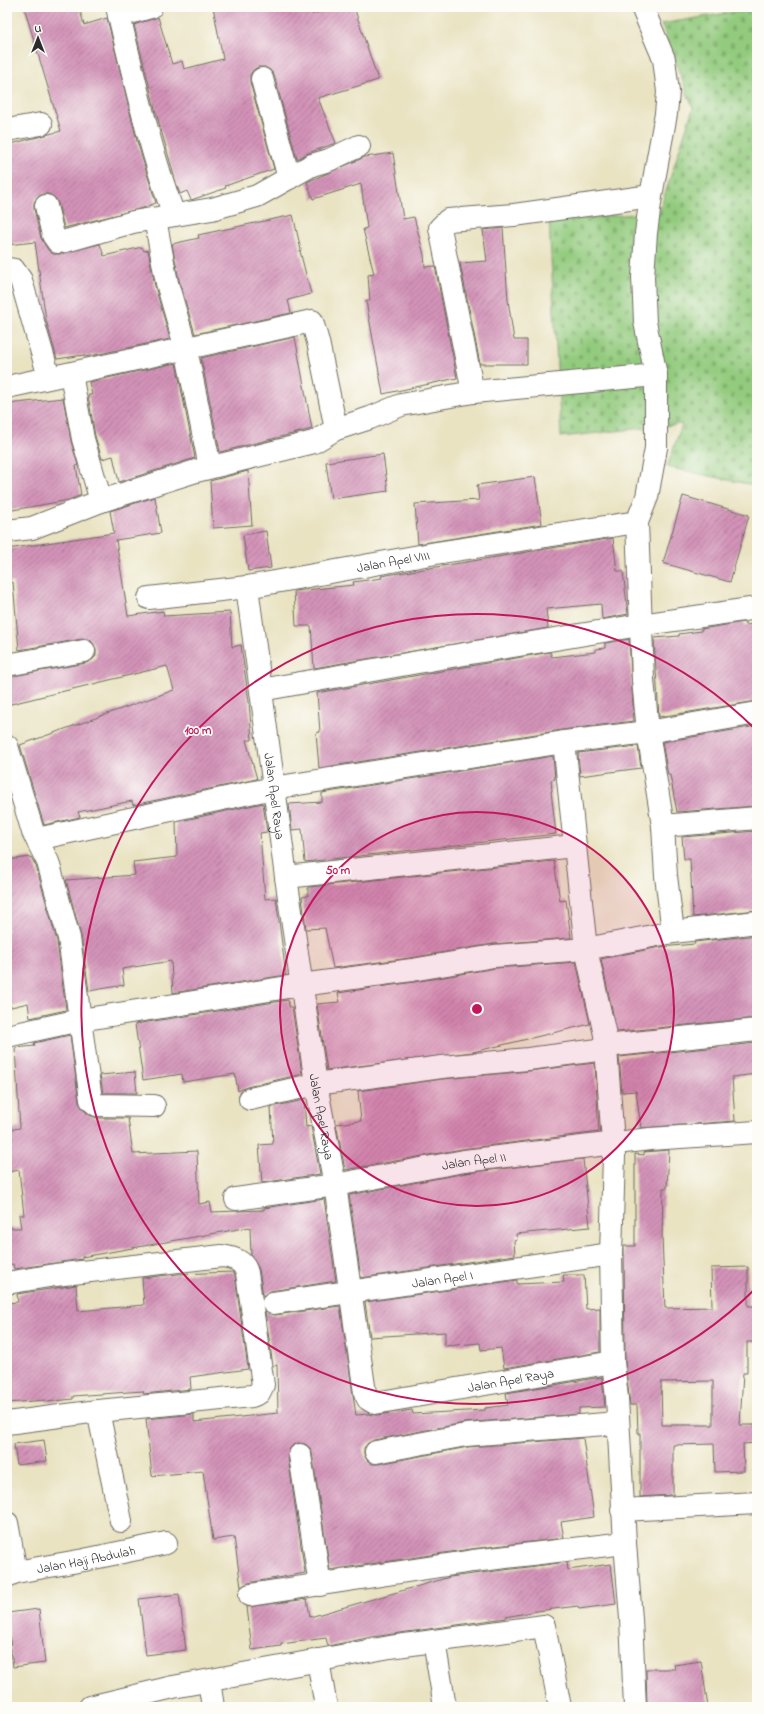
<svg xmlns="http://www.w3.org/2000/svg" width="764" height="1714" font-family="'Indie Flower',sans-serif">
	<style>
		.cemetery { fill: url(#cemetery-stones); stroke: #5f7b54 }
		.building { fill: url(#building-hatch); fill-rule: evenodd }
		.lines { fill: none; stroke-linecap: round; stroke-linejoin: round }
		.minor-casing { stroke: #6e6b60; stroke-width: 24 }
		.minor { stroke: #fff; stroke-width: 22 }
		.ring { fill: none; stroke: #c2185b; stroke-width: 2 }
		.labels { text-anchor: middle; stroke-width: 3.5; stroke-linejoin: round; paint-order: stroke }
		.street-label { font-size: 13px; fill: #2b2b2b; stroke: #fdfcf7 }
		.centre { fill: #c2185b; stroke: #fdfcf7; stroke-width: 2 }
		.ring-label { font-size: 12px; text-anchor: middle; font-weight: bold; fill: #c2185b; stroke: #fdfcf7; stroke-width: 3.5; stroke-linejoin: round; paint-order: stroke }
	</style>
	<defs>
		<pattern id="cemetery-stones" width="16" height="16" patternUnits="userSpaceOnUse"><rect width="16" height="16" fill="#93cb7e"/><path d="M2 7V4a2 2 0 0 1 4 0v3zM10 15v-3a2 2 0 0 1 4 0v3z" fill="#7fae6d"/></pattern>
		<pattern id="building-hatch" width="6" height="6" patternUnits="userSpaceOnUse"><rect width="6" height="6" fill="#d393b8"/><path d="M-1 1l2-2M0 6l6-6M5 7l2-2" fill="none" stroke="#ab7896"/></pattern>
	</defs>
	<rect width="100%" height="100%" fill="#fdfcf7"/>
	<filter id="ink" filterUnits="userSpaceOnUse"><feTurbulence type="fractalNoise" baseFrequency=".025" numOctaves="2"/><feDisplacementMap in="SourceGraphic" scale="8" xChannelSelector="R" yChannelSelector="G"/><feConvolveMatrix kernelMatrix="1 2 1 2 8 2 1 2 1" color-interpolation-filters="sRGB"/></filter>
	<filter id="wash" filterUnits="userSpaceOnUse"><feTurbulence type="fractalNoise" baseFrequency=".012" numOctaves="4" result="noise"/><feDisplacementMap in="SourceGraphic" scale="16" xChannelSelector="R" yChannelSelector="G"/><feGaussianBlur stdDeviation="0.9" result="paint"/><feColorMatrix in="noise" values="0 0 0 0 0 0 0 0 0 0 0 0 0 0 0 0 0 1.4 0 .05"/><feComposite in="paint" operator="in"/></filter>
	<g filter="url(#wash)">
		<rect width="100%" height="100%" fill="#e9e3c2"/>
		<path class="cemetery" d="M757,8V486L667,467L682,424L561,437L549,221L659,212L693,108L661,24Z"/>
		<g id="blocks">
			<path class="building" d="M24,7H79L84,25L107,18L137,141L156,203L143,208L64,228L58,203L55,198L49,194H43L37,197L34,203V209L41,238L48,250L53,254H59L100,244L104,256L142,247L144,251L148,250L155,286L170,339L85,357L84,355L57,359L46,320L35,242L7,245V145L61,131Z
				M213,7H310L312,14L341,7H354L378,80L318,98L336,143L308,153L297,159L274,75L270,70L265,67H258L253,70L250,75V82L274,169L225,186L226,188L191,200L187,191L180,194L177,186L155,109L134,25L158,17L172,64L182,61L184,69L223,59Z
				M393,153L403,219L414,217L424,255L425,267L435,266L457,378L383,394L366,301H370L368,275L374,274L363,229L367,228L361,184L313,199L307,182L365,157Z
				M293,215L301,250L300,251L311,294L288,300L291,313L195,334L179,280L172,244L199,238L198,235Z
				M503,228L508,300L514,340H527V364H480L460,263L487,261L483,230Z
				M295,337L312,429L220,452L201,358Z
				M176,363L195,458L119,482L113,456L102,459L95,436L88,395H92L89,382Z
				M63,398L71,441L78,465L76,466L81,495L69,500L7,511V404Z
				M383,454L388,491L331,499L326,462Z
				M248,471L252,525L213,528L210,481Z
				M535,477L542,524L418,544L415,504L479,500L477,485Z
				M683,496L749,515L730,582L663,563Z
				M155,497L161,533L116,540L128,616L163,611L164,616L230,612L232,647L241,645L249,702L252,740H246L257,779L133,805L132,801L78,812L80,817L44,825L20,745L174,690L167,666L7,705V677L86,663L92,660L96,656V649L93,643L89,639H82L19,650L13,582L7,583V549L114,533L110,511Z
				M266,531L271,568L248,571L243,535Z
				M613,538L617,571H623L628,614L602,619L601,604L546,609L548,628L314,668L311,626H296L294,591L354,585L353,582L382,578L381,576Z
				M744,622L745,625L757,624V701L659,717L654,638L679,636V634L701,631V629Z
				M629,639L634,721L562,730L319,768L316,733L320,732L317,693L550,652L552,657L596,652V649L605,648V643Z
				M757,726V806L677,812L670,775H668L662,742Z
				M638,746L641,768L580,776L578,753Z
				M553,756L555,779L551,780L552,791H551L556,834L305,862L302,829L292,830L289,804L322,802V793Z
				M263,803L267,832L260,833L265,899L276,898L286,975L173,993L171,961L122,969L124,985L89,991L81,936L66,880L135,875L133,862L177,857L176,822Z
				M757,831V910L693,917L690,859H684L682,837Z
				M31,857L36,866L57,941L66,1010L30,1018L28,1003L7,1008V860Z
				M554,861L560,901L566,900L571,938L493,944L410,958L333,968L325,928L306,929L302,897L308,896V887Z
				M757,935V1018L617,1032L601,959L660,947L695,944L694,942Z
				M576,962L590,1024L473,1052L327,1070L317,1004L340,1002L338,993L414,982L496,968Z
				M288,1000L289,1007H292L302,1074L247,1087L238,1091L235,1074L183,1082L182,1074L143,1080L135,1024Z
				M70,1035L79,1102L83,1109L89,1115L97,1118H128L133,1154L197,1151L199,1204L210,1202L212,1212L264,1210V1208L324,1199L336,1281L271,1291L263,1296L259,1269L251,1255L250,1227L82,1257V1259L14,1269L13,1264L7,1265V1228H21L19,1215H24L19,1170L9,1172L7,1160V1130L20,1128L15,1048L35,1046L34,1043Z
				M757,1043V1074L732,1077L735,1121L641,1128L636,1091L622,1092L619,1057Z
				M595,1063L599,1132L462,1149L345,1170L336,1124L361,1121L358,1091L443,1079L529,1071Z
				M135,1072L137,1093H103L100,1075Z
				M304,1100L306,1127L311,1126L320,1174L262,1183L259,1145L273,1144L271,1107Z
				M669,1150L667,1188H663L662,1237L665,1308L712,1307L711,1268L748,1267V1306H757V1342H747V1373H743L740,1425H757V1443L743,1444L744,1471L715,1472L714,1444L673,1445V1495L640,1497V1433H638L637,1405H630L625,1361L624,1246H635V1154L644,1155V1152ZM713,1381V1425H662L661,1382Z
				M583,1159L590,1227L516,1234L517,1240L514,1241L515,1255L361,1278L349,1195L466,1173Z
				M233,1272L235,1276L248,1369L190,1377L191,1389L144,1394L143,1391L73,1396V1399L46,1402V1400L7,1403V1303L18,1302L17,1294L76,1285L78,1311L144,1305L142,1278L177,1274Z
				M563,1275H584L586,1309L600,1308V1352L504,1368L501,1348L481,1350L480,1343L445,1346V1332L370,1337L365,1302L517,1280V1284L564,1282Z
				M340,1306L356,1415L369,1414L377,1415L412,1410L413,1414L485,1410V1408L508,1405L506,1393L602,1377L605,1407L579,1408V1414L464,1423L374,1440L368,1443L364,1448V1454L367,1460L372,1464H378L468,1447L583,1438L594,1517L561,1522L564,1538L471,1549L330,1570L312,1453L310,1448L305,1444L298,1443L292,1446L289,1450L288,1457L305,1573L248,1583L241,1587L234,1537L213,1540L203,1471L152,1476L146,1419L194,1414V1422L278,1413L277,1365L273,1366L265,1312L275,1315Z
				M44,1440L47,1461L17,1465L14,1444Z
				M567,1562L568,1570L611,1564L616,1604L579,1609L578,1606L537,1611L506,1617V1618L372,1637L328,1646L326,1638L281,1644V1646L252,1650L247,1607L307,1599L310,1617L450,1577Z
				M179,1594L186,1650L146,1655L139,1599Z
				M39,1609L45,1663L13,1667L7,1613Z
				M701,1661L708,1707H647L646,1669H675L674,1665Z"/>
		</g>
	</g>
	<g filter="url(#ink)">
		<use href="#blocks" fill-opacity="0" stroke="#6e6b60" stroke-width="1"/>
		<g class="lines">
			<defs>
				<g id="minor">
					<path d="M117,7C134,77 149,148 174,215"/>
					<path d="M119,16L151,7"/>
					<path d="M262,79L289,178"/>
					<path d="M7,130L41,124"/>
					<path d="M46,206L53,235L58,242L66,241L133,222L212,209L257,196L312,165L329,160L359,146"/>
					<path d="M155,219L167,283L186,349L210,467"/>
					<path d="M7,269L14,270L21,280L49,377"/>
					<path d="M71,374L83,439L101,501"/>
					<path d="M7,387L312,321L318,342L336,429"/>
					<path d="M473,392L440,228L448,220L514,215L651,196"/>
					<path d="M7,531L32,528L101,501L196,471L314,442L336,429L370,418L401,405L473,392L656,375"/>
					<path id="s1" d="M247,587L286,877L316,1084L335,1185L365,1393L368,1399L375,1403L613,1362"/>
					<path id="s2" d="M149,598L247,587L436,553L637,522"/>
					<path d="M7,665L84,651"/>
					<path d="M261,690L446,657L640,625L757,608"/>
					<path d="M7,746L33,832L48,862L69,938L91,1100L97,1105L154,1106"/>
					<path d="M663,826L757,818"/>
					<path d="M37,839L273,788L564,742L648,732L757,713"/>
					<path d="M286,877L574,846"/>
					<path d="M673,932L757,922"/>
					<path d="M7,1036L80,1020L301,985L412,970L494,956L586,949L564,742"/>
					<path d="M606,1046L757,1030"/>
					<path d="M250,1099L316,1084L442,1067L528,1059L606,1049"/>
					<path id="s3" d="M236,1199L335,1185L464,1161L650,1139L757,1132"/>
					<path d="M7,1283L55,1275L222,1256C235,1258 244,1261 247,1273L263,1385L259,1393L252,1396L98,1411L7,1423"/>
					<path id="s4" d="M273,1303L611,1254"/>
					<path d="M98,1411L121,1521"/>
					<path d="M376,1452L466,1435L618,1423"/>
					<path d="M300,1455L320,1585"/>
					<path d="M622,1510L757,1503"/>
					<path d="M7,1523L16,1572"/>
					<path id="s5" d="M7,1576L16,1572L84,1560L166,1543"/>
					<path d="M250,1595L473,1561L625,1543"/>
					<path d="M434,1641L445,1707"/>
					<path d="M318,1660L326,1707"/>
					<path d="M209,1681L213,1707"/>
					<path d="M90,1707L173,1687L390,1647L544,1626L560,1707"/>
					<path d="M635,1707L631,1619L625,1543L617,1398L613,1362L611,1254L614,1156L605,1035L586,949L673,932L666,876L663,826L648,732L643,680L637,522L647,497L656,448V375L645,322L643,277L646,233L651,196L666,114L668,92L664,59L642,7"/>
				</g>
			</defs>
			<use href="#minor" class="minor-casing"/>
			<use href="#minor" class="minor"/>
		</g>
	</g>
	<circle cx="477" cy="1009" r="197" fill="#c2185b" fill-opacity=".12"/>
	<g class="ring">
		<circle cx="477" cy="1009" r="197"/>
		<path d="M756 1288A395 395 0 1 1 756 730"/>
	</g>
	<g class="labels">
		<g class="street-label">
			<text dy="5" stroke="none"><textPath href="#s2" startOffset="247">Jalan Apel VIII</textPath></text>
			<text dy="5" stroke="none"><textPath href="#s1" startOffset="211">Jalan Apel Raya</textPath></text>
			<text dy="5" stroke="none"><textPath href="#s1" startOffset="535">Jalan Apel Raya</textPath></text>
			<text dy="5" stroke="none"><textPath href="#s3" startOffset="241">Jalan Apel II</textPath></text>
			<text dy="5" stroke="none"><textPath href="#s4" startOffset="171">Jalan Apel I</textPath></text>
			<text dy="5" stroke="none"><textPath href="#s1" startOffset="967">Jalan Apel Raya</textPath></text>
			<text dy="5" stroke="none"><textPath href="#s5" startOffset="81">Jalan Haji Abdulah</textPath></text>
		</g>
	</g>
	<circle cx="477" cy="1009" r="6" class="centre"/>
	<g class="ring-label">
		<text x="198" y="734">100 m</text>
		<text x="338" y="874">50 m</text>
	</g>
	<rect width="764" height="1714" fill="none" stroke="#fdfcf7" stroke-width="24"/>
	<g transform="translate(38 38)" stroke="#fdfcf7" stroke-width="3" paint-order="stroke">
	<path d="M0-3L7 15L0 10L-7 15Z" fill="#2b2b2b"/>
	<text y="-6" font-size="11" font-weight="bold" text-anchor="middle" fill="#2b2b2b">U</text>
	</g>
</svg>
